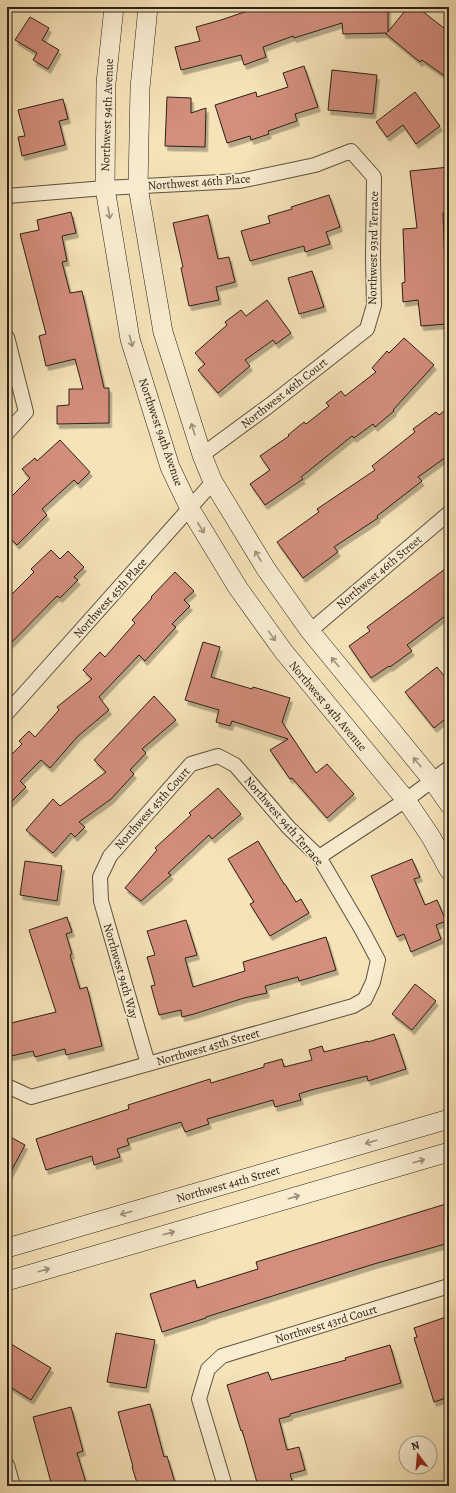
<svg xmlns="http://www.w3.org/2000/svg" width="456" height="1493" font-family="Alegreya,serif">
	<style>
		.building { fill: #d38e7b; stroke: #2a2117; filter: url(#shadow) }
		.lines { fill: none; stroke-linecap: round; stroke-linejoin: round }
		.street-casing { stroke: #5d523f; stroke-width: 16 }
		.secondary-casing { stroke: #2a2117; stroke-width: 20 }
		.street { stroke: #f9edd1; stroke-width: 14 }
		.secondary { stroke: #f9edd1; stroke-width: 19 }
		.oneway { stroke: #9c917d }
		.labels { text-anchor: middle; stroke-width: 3.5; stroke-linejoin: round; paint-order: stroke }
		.street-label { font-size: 12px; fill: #2a2117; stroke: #f9edd1 }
	</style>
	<defs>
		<filter id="shadow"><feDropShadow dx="2.5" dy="4.5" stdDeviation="0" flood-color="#0004"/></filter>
	</defs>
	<rect width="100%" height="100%" fill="#f6e3b8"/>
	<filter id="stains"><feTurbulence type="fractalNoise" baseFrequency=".005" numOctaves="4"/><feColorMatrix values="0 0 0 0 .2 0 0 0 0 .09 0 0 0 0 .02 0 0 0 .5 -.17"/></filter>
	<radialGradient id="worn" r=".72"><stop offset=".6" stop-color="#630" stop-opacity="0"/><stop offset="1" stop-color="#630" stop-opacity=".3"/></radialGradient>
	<path class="building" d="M259,7H388V32L408,7H417L449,32V79L422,60L420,62L386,34L387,33L343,34L342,23L294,38L293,36L263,47L266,57L244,65L241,55L181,70L175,47L200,41L196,27L221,20Z
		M30,17L49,28L42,40L59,50L48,69L33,60L37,53L15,40Z
		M304,66L318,107L295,114L297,121L268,131L269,134L251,140L250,136L227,143L215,105L256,92L257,97L288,87L283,73Z
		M332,70L377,75L373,114L328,110Z
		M415,92L440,126L416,144L403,125L387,137L376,122Z
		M167,97L191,98V113L206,108L205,147L165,146Z
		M63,99L68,119L59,121L65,145L22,156L18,137L25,136L18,110Z
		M449,167V213H443L446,292H449V315H447V324L421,326L418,300L403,302L402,283L405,282L403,229L417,228L410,171Z
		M329,195L340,227L326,232L330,244L305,252L304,246L250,261L241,231L270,223L268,216L292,209L291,207Z
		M71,212L76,233L62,236L67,261L62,262L70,293L82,291L104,388H109V423L57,424V406L69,405V389H83L75,359L46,366L39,336L46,334L20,234L39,230L37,220Z
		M208,215L218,259L229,257L235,282L216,287L219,300L189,306L181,268L183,267L173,223Z
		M312,271L324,307L299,314L288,278Z
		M267,300L291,333L276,344L273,340L245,360L250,366L218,393L198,370L205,364L195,353L227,325L225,322L241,310L246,316Z
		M404,338L434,365L393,410L394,411L375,427L373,424L354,438L352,436L301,477L303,479L265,505L250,484L270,470L260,456L289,436L288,435L304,422L306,424L329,406L326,403L341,391L345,396L376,372L372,368L387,351L389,353Z
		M449,407V455L418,477L422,481L377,516L378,518L334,547L338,552L303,578L277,542L319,512L317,509L375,470L372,466L415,432L413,429L436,412L439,415Z
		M60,440L90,472L78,484L74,480L42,509L47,515L17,545L7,535V501L30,478L22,469L35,458L37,461Z
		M51,550L60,559L68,551L84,567L74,577L78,580L60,598L57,596L7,647V599L34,572L31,569Z
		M449,566V613L407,645L412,651L390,667L389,666L371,678L349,646L370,631L367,627Z
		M175,572L194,591L184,600L190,606L172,624L176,627L145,661L139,655L99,697L109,710L78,736L50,768L41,760L20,781L26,787L7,806V759L22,744L19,741L29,731L35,737L59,710L57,707L92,679L83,670L100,652L105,657L135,623L132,620L152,598L151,597Z
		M203,642L220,647L211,677L252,689L253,687L290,698L282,722L316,773L327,764L354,794L327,818L292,778L290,779L270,750L288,739L232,721L230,726L216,722L219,710L185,700Z
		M437,667L449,682V716L434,728L405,692Z
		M154,696L176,720L142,749L146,753L130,770L134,774L111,799L79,822L85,827L75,837L71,833L53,853L26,830L53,799L60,806L106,772L94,760Z
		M218,788L241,814L212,839L209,835L168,873L171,875L141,901L125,888L157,850L155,848L191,815L189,813Z
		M258,841L284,884H285L296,902L301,899L309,913L270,936L250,904L254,902L228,859Z
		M412,859L420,877L414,879L425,905L437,900L446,921L436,925L441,939L411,952L404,934L397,937L371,876Z
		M25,861L62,866L57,901L20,895Z
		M67,917L72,932L66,934L72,954L70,955L80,989L87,987L102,1046L66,1055L65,1049L35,1057L33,1051L7,1057V1024L56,1012L29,930Z
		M186,920L197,955L185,958L193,987L245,971L243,962L326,937L336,970L299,981L298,977L265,986L267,993L244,998L194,1014L182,1017L181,1010L159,1015L151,986L155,985L147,957L155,955L147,931Z
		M415,984L436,1001L412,1030L392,1014Z
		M394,1034L406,1069L368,1081L367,1076L311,1090L299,1094L301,1100L275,1107L273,1100L207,1119L209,1124L185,1132L181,1122L127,1139L129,1145L117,1149L120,1157L94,1165L92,1156L46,1170L36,1139L129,1109L128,1105L210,1079L211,1083L264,1067V1064L282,1059L284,1067L312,1060L309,1050L322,1046L324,1052L368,1041V1042Z
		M7,1135L25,1145L7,1179Z
		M449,1203V1243L374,1264L206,1317V1318L162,1332L150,1294L195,1280L197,1288L258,1269L256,1262Z
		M446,1317L449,1325V1397L434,1402L414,1338L417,1337L414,1328Z
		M116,1333L155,1340L146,1388L107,1382Z
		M11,1344L51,1368L31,1400L7,1385V1351Z
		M390,1345L401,1383L290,1414V1416L279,1419L287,1450L299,1447L305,1470L290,1474L294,1486H258L242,1430L241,1431L227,1385L268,1372L271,1380L346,1360L345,1358Z
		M150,1404L164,1457L167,1456L176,1486H138L132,1467H133L118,1412Z
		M71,1407L83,1451L77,1453L87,1486H52L33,1417Z"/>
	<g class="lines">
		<defs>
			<path id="street" d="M7,196L105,188L240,181L315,165L351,151L374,177L373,258L374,305L367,329L270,405L202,455
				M7,337L26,412L7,433
				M310,631L449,513
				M7,713L213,482
				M319,857L406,800L449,768
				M7,1086L31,1097L353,1006L365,999L373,982L378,960L362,930L319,857L289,828L235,765L218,756L191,764L110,856L100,877L101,901L148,1064
				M7,1465L13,1486
				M225,1486L199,1399L208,1369L222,1356L449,1286"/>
			<path id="secondary" d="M114,7L106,83L105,188L130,339L170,467L190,509L238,588L284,652L406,800L431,837L449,870
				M148,7L140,88L138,187L163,332L202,455L213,482L266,569L310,631L433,781L449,804
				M7,1248L449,1119
				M7,1281L449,1152"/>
		</defs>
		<use href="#street" class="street-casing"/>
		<use href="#secondary" class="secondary-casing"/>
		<use href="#street" class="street"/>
		<use href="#secondary" class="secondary"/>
	</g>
	<defs><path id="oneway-shaft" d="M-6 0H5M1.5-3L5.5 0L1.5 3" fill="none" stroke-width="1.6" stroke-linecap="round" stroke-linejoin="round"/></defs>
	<g class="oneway">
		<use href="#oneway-shaft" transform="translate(109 213) rotate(81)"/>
		<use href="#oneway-shaft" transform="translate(131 341) rotate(75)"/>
		<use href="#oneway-shaft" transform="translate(193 429) rotate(-108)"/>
		<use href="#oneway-shaft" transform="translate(201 528) rotate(58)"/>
		<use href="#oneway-shaft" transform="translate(258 556) rotate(-121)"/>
		<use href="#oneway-shaft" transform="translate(272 636) rotate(55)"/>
		<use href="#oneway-shaft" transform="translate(335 662) rotate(-130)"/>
		<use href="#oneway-shaft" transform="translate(417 762) rotate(-130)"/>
		<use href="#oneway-shaft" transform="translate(371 1142) rotate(164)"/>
		<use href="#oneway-shaft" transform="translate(419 1161) rotate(-16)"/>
		<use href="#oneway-shaft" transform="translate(294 1197) rotate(-16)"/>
		<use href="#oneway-shaft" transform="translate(126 1213) rotate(164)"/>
		<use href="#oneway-shaft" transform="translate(169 1233) rotate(-16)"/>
		<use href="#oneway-shaft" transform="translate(44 1270) rotate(-16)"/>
	</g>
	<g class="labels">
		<g class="street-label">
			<text transform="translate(107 115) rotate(-88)" y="4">Northwest 94th Avenue</text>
			<text transform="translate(199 182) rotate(-4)" y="4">Northwest 46th Place</text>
			<text transform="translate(373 248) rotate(-89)" y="4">Northwest 93rd Terrace</text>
			<text transform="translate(284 393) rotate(-38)" y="4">Northwest 46th Court</text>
			<text transform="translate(161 432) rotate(71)" y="4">Northwest 94th Avenue</text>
			<text transform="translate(379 572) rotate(-40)" y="4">Northwest 46th Street</text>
			<text transform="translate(110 598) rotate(-48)" y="4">Northwest 45th Place</text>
			<text transform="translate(328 706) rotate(50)" y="4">Northwest 94th Avenue</text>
			<text transform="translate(152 808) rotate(-48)" y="4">Northwest 45th Court</text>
			<text transform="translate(284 821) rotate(49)" y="4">Northwest 94th Terrace</text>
			<text transform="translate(121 971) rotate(74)" y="4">Northwest 94th Way</text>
			<text transform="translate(208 1047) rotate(-16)" y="4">Northwest 45th Street</text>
			<text transform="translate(228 1184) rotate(-16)" y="4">Northwest 44th Street</text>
			<text transform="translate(326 1324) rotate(-17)" y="4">Northwest 43rd Court</text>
		</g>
	</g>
	<rect width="456" height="1493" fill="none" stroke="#f6e3b8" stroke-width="24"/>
	<rect x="8" y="8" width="440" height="1477" fill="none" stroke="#2a2117" stroke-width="2"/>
	<rect x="12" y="12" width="432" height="1469" fill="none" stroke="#2a2117"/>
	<g transform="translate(418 1455) rotate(344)"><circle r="19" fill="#f9edd1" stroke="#a69b87"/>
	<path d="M0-3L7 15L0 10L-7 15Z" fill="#8f2418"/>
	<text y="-6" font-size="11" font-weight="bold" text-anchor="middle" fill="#2a2117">N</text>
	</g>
	<rect width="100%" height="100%" filter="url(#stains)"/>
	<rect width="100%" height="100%" fill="url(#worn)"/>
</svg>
